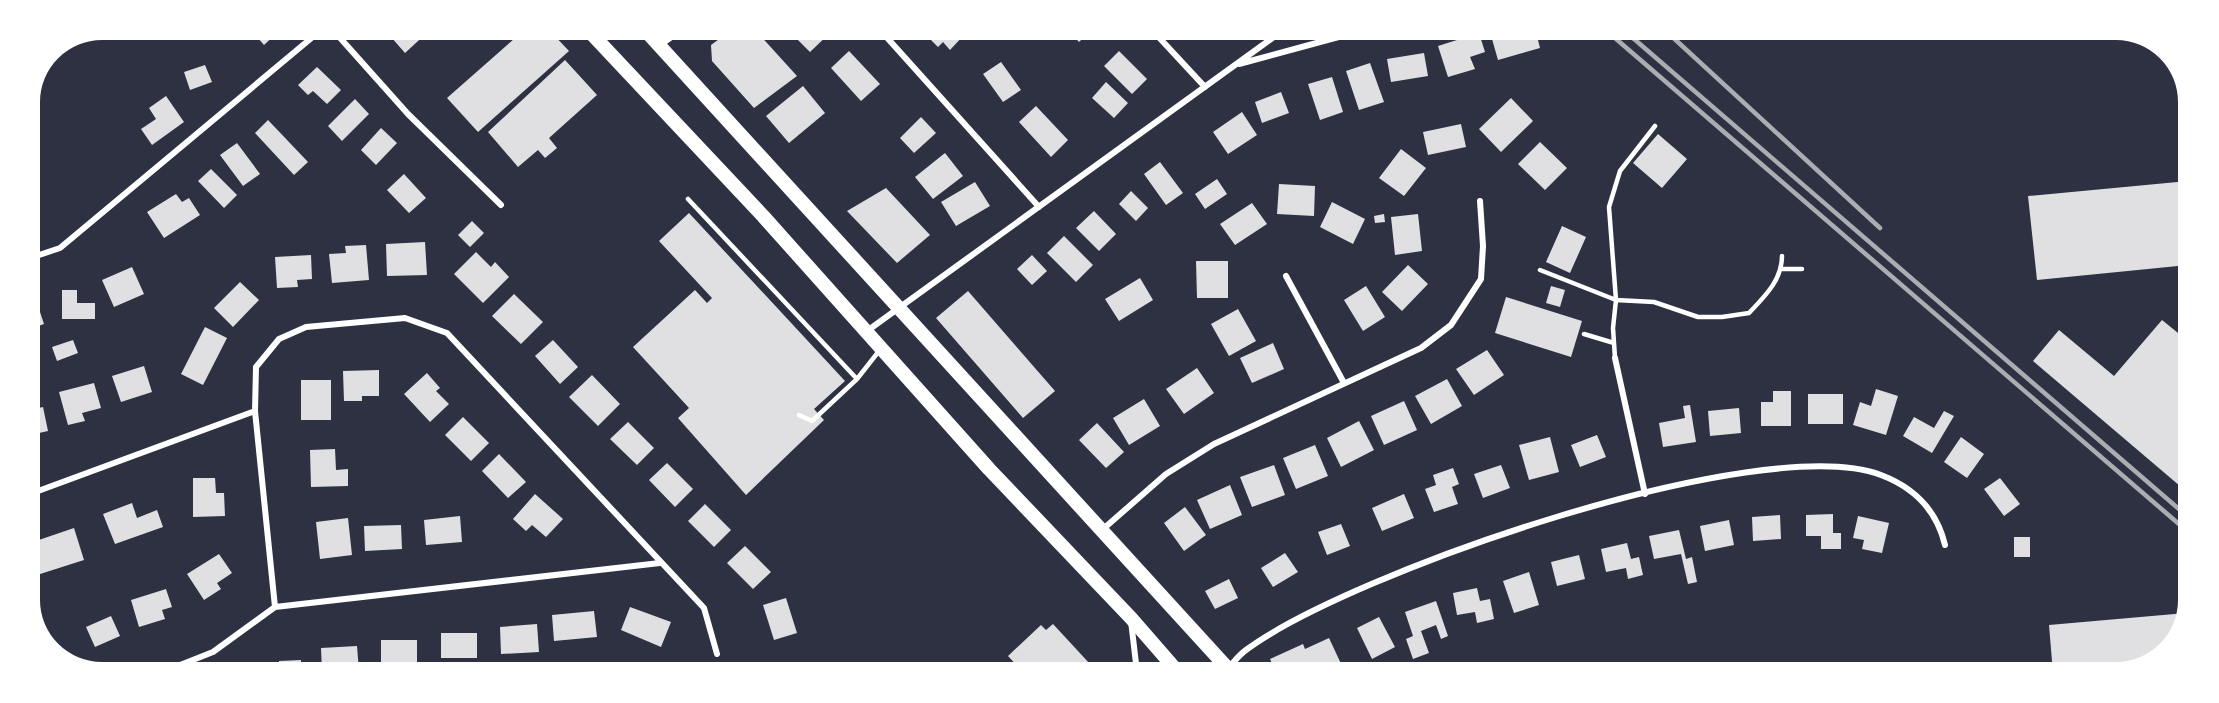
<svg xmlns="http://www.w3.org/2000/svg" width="2219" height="703" font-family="'Titillium Web',sans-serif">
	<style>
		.building { fill: #e0e0e3 }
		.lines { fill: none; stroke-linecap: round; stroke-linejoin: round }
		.service { stroke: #fff; stroke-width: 4.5 }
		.minor { stroke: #fff; stroke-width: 6 }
		.primary { stroke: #fff; stroke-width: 14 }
		.rail { stroke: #abadb3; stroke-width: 4.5 }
	</style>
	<rect width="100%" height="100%" fill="#2d3142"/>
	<path class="building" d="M251,30H280L264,45Z
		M385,30H430L405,53Z
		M523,31H550L569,51L478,132L447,98Z
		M730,31H756L797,76L754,108L712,61L711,45Z
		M800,31H832L810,52L795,37Z
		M939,31H960L964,35L950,50L943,42L938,47L931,40Z
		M1069,31H1090L1079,42Z
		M1490,32H1536L1540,48L1498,60Z
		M1479,33L1485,52L1470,57L1475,69L1448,77L1438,46Z
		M849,51L880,84L861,101L831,68Z
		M1119,51L1147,79L1132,94L1104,66Z
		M1424,53L1428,76L1391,82L1387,59Z
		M565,60L597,95L549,138L557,148L545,158L538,150L518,167L488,132Z
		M1001,62L1021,90L1003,102L983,74Z
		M1370,63L1384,102L1359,110L1346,71Z
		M205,65L212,82L190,90L184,72Z
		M317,67L341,90L327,104L313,91L308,95L298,85Z
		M1332,77L1343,112L1320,120L1308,84Z
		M1106,82L1128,103L1114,118L1092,98Z
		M803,86L825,113L789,143L766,116Z
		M1281,92L1289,113L1262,123L1255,102Z
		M166,96L184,122L152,145L141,129L156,119L149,108Z
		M1511,98L1533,121L1501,152L1479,129Z
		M355,99L369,114L342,141L328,126Z
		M1036,106L1068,140L1051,157L1019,122Z
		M1242,112L1257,135L1228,154L1213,132Z
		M921,117L936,133L914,153L900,138Z
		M268,120L308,162L294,175L255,133Z
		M1461,124L1466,147L1428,155L1423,132Z
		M381,128L397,143L376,165L361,150Z
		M1658,134L1687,159L1662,188L1633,163Z
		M1540,142L1567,168L1545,190L1518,164Z
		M237,143L260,174L243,186L220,155Z
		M1401,149L1426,168L1404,196L1379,178Z
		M945,153L963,176L933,199L915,177Z
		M1160,162L1183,193L1166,205L1144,174Z
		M211,169L237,195L224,208L198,181Z
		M404,174L426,198L409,213L387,190Z
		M1217,179L1227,194L1205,209L1195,194Z
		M2188,181V265L2037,280L2028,196Z
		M975,182L990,206L956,226L941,202Z
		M1279,184L1315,186L1314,216L1277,214Z
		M886,188L930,235L897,263L847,211Z
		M1131,191L1148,208L1136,221L1119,204Z
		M176,194L182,202L189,198L200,215L164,238L147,212Z
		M1332,202L1365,219L1353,244L1320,227Z
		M1252,203L1267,224L1235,245L1220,224Z
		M1094,211L1116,234L1099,251L1076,228Z
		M689,213L845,381L814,409L824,420L746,495L678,418L689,408L633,347L695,290L707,303L712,298L659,241Z
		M1384,214L1385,222L1375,223L1374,216Z
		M1418,214L1422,251L1395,255L1391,217Z
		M472,221L484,233L470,247L458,235Z
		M1562,226L1586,237L1570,273L1546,262Z
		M1064,236L1093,265L1076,282L1047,253Z
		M425,242L427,275L387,276L386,244Z
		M366,245L369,280L332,283L329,254L346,253L345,246Z
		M476,252L491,267L495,262L509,277L483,303L454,274Z
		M311,255L312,279L297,280L298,287L277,288L275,257Z
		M1032,255L1047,271L1032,285L1017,269Z
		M1196,261H1228V298H1197Z
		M1408,265L1428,284L1402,311L1382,292Z
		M132,267L144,294L114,307L102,280Z
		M1140,278L1153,300L1119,321L1105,299Z
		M240,282L259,300L233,327L214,308Z
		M1366,286L1385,317L1363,331L1344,300Z
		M1551,286L1565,290L1560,307L1546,303Z
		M62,290H77V303H95V319H62Z
		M968,291L1055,391L1023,418L936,318Z
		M514,294L543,322L521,344L492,316Z
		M1506,297L1582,321L1571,357L1495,333Z
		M36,300L44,324L30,329V302Z
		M1238,309L1256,341L1229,356L1211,324Z
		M2162,320L2188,341L2187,492L2033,361L2059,330L2114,376Z
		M205,327L227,338L203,385L181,374Z
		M73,340L78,353L57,361L52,347Z
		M553,340L578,367L560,384L535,356Z
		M1273,343L1284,369L1252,383L1240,358Z
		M1487,350L1504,375L1474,395L1456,369Z
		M144,366L152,392L121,402L112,376Z
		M1197,368L1214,393L1184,414L1166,389Z
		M379,370V396H362V401H344L343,371Z
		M427,373L440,388L436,391L449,404L430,422L404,394Z
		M592,375L620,404L598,426L569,397Z
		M1447,379L1462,406L1431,424L1415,396Z
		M301,380H331V420H301Z
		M94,383L101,408L82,413L85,421L68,425L59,392Z
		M1876,389L1898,396L1886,435L1853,425L1860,402L1871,406Z
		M1773,391H1791V426H1761V402H1773Z
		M1808,394H1843V424H1808Z
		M1144,399L1160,426L1129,445L1113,418Z
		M1404,401L1417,430L1384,445L1371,416Z
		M1690,405L1696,442L1663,447L1659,423L1685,418L1683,406Z
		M43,407L48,431L30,435V410Z
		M1739,408L1741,433L1710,436L1708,411Z
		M1944,411L1954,416L1932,453L1903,436L1914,417L1934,428Z
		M463,417L489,443L471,461L445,435Z
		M1359,421L1374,450L1341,467L1327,438Z
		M628,422L654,448L637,465L610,439Z
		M1097,423L1124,452L1106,468L1079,440Z
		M1597,435L1606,457L1580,467L1571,445Z
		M1550,437L1559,472L1529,480L1519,445Z
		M1961,437L1984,454L1967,478L1944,462Z
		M1315,445L1328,476L1296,489L1283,458Z
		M335,449L336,470L348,469V486L311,487L310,450Z
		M499,454L526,482L508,498L482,471Z
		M667,463L693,489L675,507L649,480Z
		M1274,465L1285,495L1252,507L1240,477Z
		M1501,465L1510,488L1483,498L1474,474Z
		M1453,468L1459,484L1452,487L1458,504L1434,512L1425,489L1436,485L1433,475Z
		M193,478H215L216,493H224L225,516L193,517Z
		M2000,478L2020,504L2004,516L1984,489Z
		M1230,485L1242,515L1210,529L1197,500Z
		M535,494L563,519L546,537L532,525L526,531L513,519Z
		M1404,494L1414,518L1382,531L1372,508Z
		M132,503L137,518L157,510L163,527L115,544L103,514Z
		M705,504L731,530L714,547L688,521Z
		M1185,507L1206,535L1184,551L1164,523Z
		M1833,514V533H1841V549H1821V536H1806V515Z
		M1780,515L1781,539L1753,541L1752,517Z
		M460,516L462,542L426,545L424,520Z
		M1858,516L1889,523L1882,553L1862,549L1864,540L1853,538Z
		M348,518L352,555L320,559L316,522Z
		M1729,520L1734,545L1705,551L1700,526Z
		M1341,524L1350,546L1327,555L1318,532Z
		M401,525L402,549L365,551L364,526Z
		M74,528L84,560L37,575L30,553V543Z
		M1679,530L1686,559L1692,557L1697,582L1688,584L1681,554L1654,559L1649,536Z
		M2014,537H2030V557H2014Z
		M1627,543L1631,559L1639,557L1643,575L1628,579L1626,568L1606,572L1601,549Z
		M745,546L771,572L753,589L727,563Z
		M1285,553L1298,572L1273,587L1261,568Z
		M219,554L232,573L217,583L221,589L204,600L187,574Z
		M1579,555L1585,579L1557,586L1551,562Z
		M1529,572L1539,605L1514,613L1503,581Z
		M1229,579L1238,598L1215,609L1205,591Z
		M1477,588L1480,601L1490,599L1494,619L1477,623L1475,612L1457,615L1453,593Z
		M166,589L172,607L162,610L165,619L139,627L131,600Z
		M786,598L797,633L774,640L763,605Z
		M1436,601L1448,636L1441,639L1436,625L1421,631L1429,653L1413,659L1406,639L1413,636L1405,612Z
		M630,607L671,622L661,647L621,630Z
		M594,611L597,637L554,641L552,615Z
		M2186,613V619L2160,658L2117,673H2053L2049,625Z
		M111,616L120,636L95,647L86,627Z
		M1379,617L1395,647L1372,659L1357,628Z
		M537,624L539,652L501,654L500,627Z
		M1053,624L1090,664L1088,666L1093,672H1023L1008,656L1041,625L1046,630Z
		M441,633H477V658H441Z
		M1329,638L1343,668L1334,672H1276L1270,659L1303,644L1305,649Z
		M381,640H417V664H381Z
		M357,646L359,671H322L321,648Z
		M301,660V671H265L264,668H279V661Z"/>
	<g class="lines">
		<path class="service" d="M688,199L857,379L879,351
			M1782,269H1802
			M1540,270L1616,300L1654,302L1698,317H1722L1749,313C1765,296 1782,280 1782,256
			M1584,334L1614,343
			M1615,358L1613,328L1616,300L1609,207L1620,171L1655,126
			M799,415L812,421L857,379"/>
		<path class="minor" d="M333,30L408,114L501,205
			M881,31L1039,207
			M1153,31L1205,87
			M660,45L680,31
			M1239,64L1357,32
			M30,258L60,248L321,30
			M1286,276L1344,383
			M867,331L1282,31
			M1615,358L1645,494
			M30,494L255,411
			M1102,530L1166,474L1214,444L1421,348L1451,325L1481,279L1483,246L1480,201
			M275,607L255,411L256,367L279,339L306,327L405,318L447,333L704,608L717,654
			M1131,621L1137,672
			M1227,669C1233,663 1239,655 1246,650C1350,573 1760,430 1881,475C1915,488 1937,511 1945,545
			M165,671L213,652L275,607L660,563"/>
		<path class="primary" d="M589,31L763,216L989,469L1131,618L1178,672
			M646,31L1231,672"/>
		<path class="rail" d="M1608,32L2187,531
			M1626,32L2187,516
			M1667,32L1880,228"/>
	</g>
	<path d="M0 0H2219V703H0ZM102 40H2116A62 62 0 0 1 2178 102V600A62 62 0 0 1 2116 662H102A62 62 0 0 1 40 600V102A62 62 0 0 1 102 40Z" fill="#fff" fill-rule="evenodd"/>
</svg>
